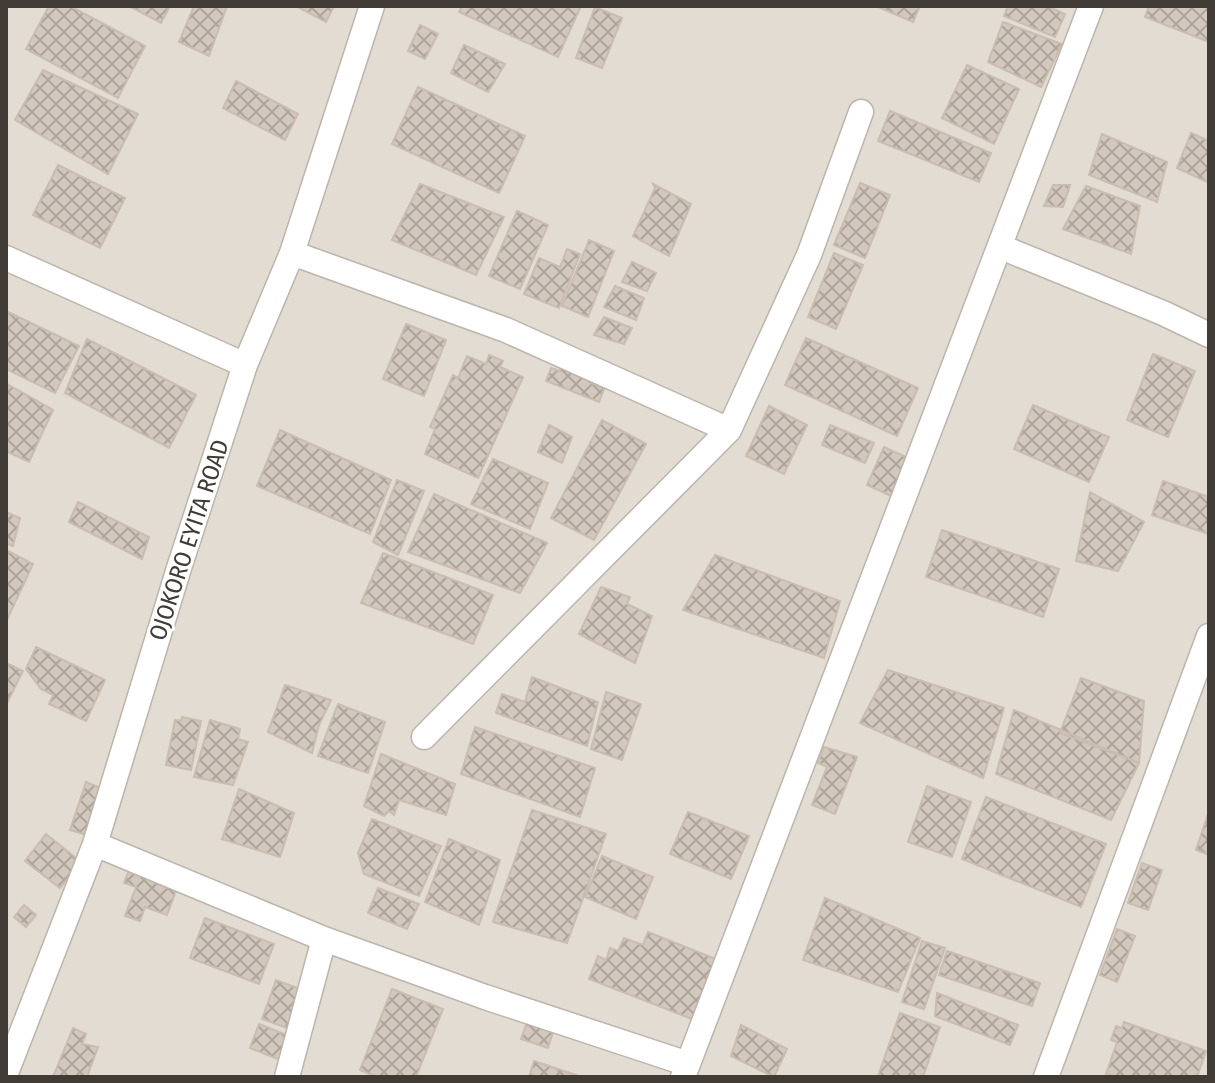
<svg xmlns="http://www.w3.org/2000/svg" width="1215" height="1083" font-family="'Fira Sans Condensed',sans-serif">
	<style>
		.residential { fill: #e3dcd3 }
		.building { fill: url(#building-cross-hatch); stroke: #cabcaf; stroke-width: 2 }
		.lines { fill: none; stroke-linecap: round; stroke-linejoin: round }
		.minor-casing { stroke: #bdb4ab; stroke-width: 27 }
		.minor { stroke: #fff; stroke-width: 24 }
		.labels { text-anchor: middle; stroke-width: 6; stroke-linejoin: round; paint-order: stroke }
		.street-label { font-size: 24px; fill: #413b35; stroke: #fff }
	</style>
	<defs>
		<pattern id="building-cross-hatch" width="8" height="8" patternUnits="userSpaceOnUse" patternTransform="scale(2)"><rect width="8" height="8" fill="#d3c8be"/><path d="M0 0l8 8M0 8l8-8" fill="none" stroke="#ada49b"/></pattern>
	</defs>
	<rect width="100%" height="100%" fill="#f0ebe4"/>
	<path class="residential" d="M6,6H1209V1077H6Z"/>
	<path class="building" d="M49,6H70L145,46L118,98L26,49Z
		M129,6H170L161,23Z
		M194,6H227L209,56L179,42Z
		M296,6H334L326,22Z
		M462,6H581L558,57L459,12Z
		M876,6H920L913,22Z
		M1008,6H1047L1065,14L1055,37L1004,16Z
		M1149,6H1209V42L1145,17Z
		M595,7L622,18L602,68L576,58Z
		M1003,22L1062,44L1041,87L988,62Z
		M420,25L438,34L425,59L408,51Z
		M464,45L505,64L488,92L451,73Z
		M967,65L1019,89L994,144L942,118Z
		M43,70L138,114L108,174L15,120Z
		M236,81L298,114L285,140L223,108Z
		M418,87L525,136L499,193L392,144Z
		M890,111L991,153L979,182L878,141Z
		M1191,133L1209,141V183L1177,168Z
		M1102,134L1167,162L1157,202L1089,175Z
		M58,165L125,198L100,248L33,215Z
		M860,183L890,195L865,258L834,245Z
		M420,184L504,217L476,275L392,240Z
		M653,184L691,204L669,256L633,236L655,188Z
		M1053,185H1070L1063,207L1044,206Z
		M1086,186L1140,206L1131,254L1063,229Z
		M517,211L548,225L520,289L489,276Z
		M589,240L614,251L588,317L562,306Z
		M567,249L580,254L559,308L524,294L539,258L560,267Z
		M834,253L863,265L836,329L808,317Z
		M632,262L656,273L647,291L622,282Z
		M615,286L644,298L636,320L604,307Z
		M6,311L79,346L55,393L6,369Z
		M604,317L632,328L624,344L594,335Z
		M406,324L446,340L424,396L383,379Z
		M806,338L918,388L897,436L785,385Z
		M87,339L196,395L169,448L65,393Z
		M1153,354L1195,371L1168,437L1127,420Z
		M489,355L503,361L500,367L523,377L478,478L425,454L435,429L430,427L453,375L458,378L467,356L486,364Z
		M561,367L592,379L591,383L604,389L599,402L546,381L551,368L560,371Z
		M9,385L53,410L29,462L6,451V393Z
		M1033,405L1109,437L1089,482L1014,449Z
		M769,406L807,425L784,474L746,456Z
		M602,420L646,444L594,540L551,518Z
		M549,425L572,437L562,463L538,452Z
		M830,425L874,443L865,463L822,445Z
		M280,430L391,480L370,534L257,486Z
		M884,447L908,458L891,496L867,485Z
		M493,459L548,483L530,529L471,504Z
		M397,480L424,491L398,555L373,542Z
		M1163,481L1209,497V534L1152,515Z
		M1090,492L1144,522L1118,571L1076,561Z
		M434,494L547,543L520,593L408,552Z
		M78,502L149,537L142,559L69,522Z
		M6,512L20,518L13,546L6,543Z
		M942,530L1059,569L1043,617L926,577Z
		M6,550L33,564L6,622Z
		M383,553L493,595L473,644L361,603Z
		M715,555L840,601L824,658L683,610Z
		M601,587L630,597L627,604L652,616L635,663L579,634Z
		M36,647L105,680L86,721L49,704L53,695L41,689L26,669Z
		M6,663L23,671L6,705Z
		M888,670L1004,708L983,778L860,723Z
		M532,677L598,702L587,746L496,713L502,694L525,702Z
		M1081,678L1144,701L1139,763L1060,733Z
		M285,685L331,700L319,725L312,753L268,732Z
		M606,692L641,704L622,760L591,749Z
		M338,704L385,722L368,773L318,756Z
		M1014,710L1139,763L1111,820L996,774Z
		M182,717L201,721L191,770L166,765L175,720L181,721Z
		M210,720L240,729L238,739L248,742L233,785L194,777Z
		M475,727L595,768L580,817L461,774Z
		M824,747L857,757L835,814L812,805L827,767L818,763Z
		M381,754L455,784L446,815L399,800L394,815L389,811L384,816L364,806Z
		M86,782L103,789L87,835L70,830Z
		M927,786L971,802L952,857L908,842Z
		M239,789L294,813L280,857L222,839Z
		M986,797L1106,844L1081,907L962,859Z
		M532,810L606,834L567,943L493,922Z
		M1209,811V855L1196,850Z
		M688,812L749,836L731,879L670,854Z
		M372,819L441,846L419,896L364,874L358,853Z
		M46,834L81,862L60,888L25,861Z
		M449,839L500,860L479,925L425,902Z
		M602,856L653,877L636,919L585,897Z
		M1142,863L1162,870L1148,910L1128,903Z
		M129,870L177,888L167,915L145,907L140,921L125,916L136,887L124,883Z
		M378,888L419,904L407,929L368,913Z
		M825,898L920,938L898,992L803,960Z
		M24,905L36,915L26,927L14,917Z
		M205,918L274,944L259,984L190,958Z
		M1117,929L1135,936L1117,982L1100,975Z
		M648,932L716,959L692,1019L589,979L598,956L606,960L610,948L618,951L624,938L643,945Z
		M922,941L945,948L924,1009L902,1002Z
		M947,951L1040,983L1032,1006L939,975Z
		M276,980L311,993L298,1032L262,1019Z
		M392,989L443,1009L416,1077H377L360,1070Z
		M937,993L1018,1025L1010,1045L935,1016Z
		M900,1013L940,1027L923,1077L878,1076Z
		M528,1020L554,1029L548,1048L521,1039Z
		M1124,1022L1206,1051L1197,1077H1116L1106,1074L1117,1042L1111,1040L1116,1026L1122,1028Z
		M259,1024L297,1039L288,1063L250,1048Z
		M741,1025L787,1049L774,1077L731,1056Z
		M73,1028L86,1034L82,1044L98,1047L87,1077H53Z
		M534,1061L582,1077H529Z"/>
	<g class="lines">
		<defs>
			<path id="minor" d="M1001,247L1163,313L1209,335
				M292,253L506,330L729,430L809,255L861,112
				M6,258L245,365
				M424,737L729,430
				M95,844L324,939L485,997L688,1064
				M6,1073L95,844L179,568L245,365L292,253L372,6
				M287,1077L324,939
				M683,1077L1091,6
				M1046,1077L1209,636"/>
		</defs>
		<use href="#minor" class="minor-casing"/>
		<use href="#minor" class="minor"/>
	</g>
	<g class="labels">
		<g class="street-label">
			<text transform="translate(189 540) rotate(-72)" y="8">OJOKORO EYITA ROAD</text>
		</g>
	</g>
	<rect width="1215" height="1083" fill="none" stroke="#413b35" stroke-width="16"/>
</svg>
